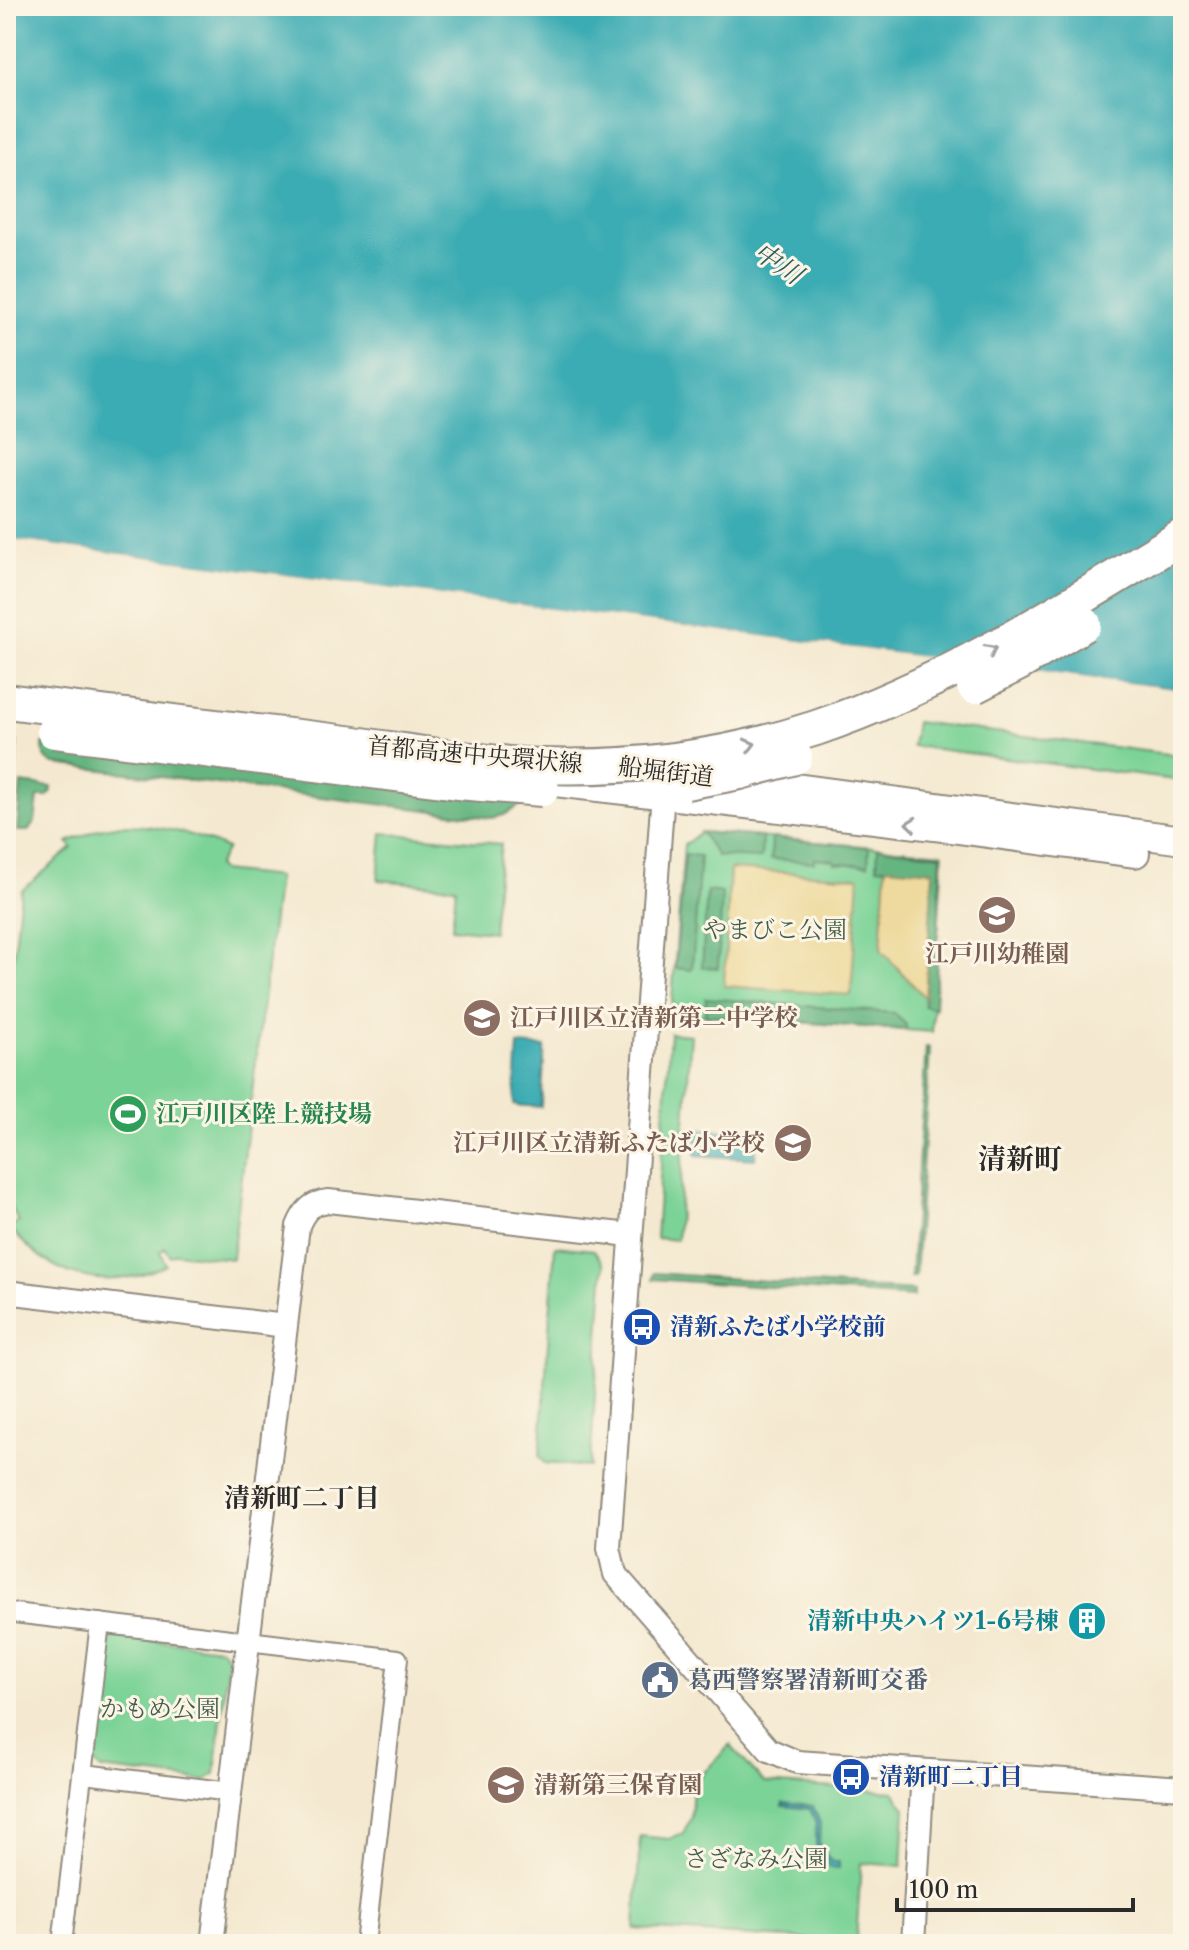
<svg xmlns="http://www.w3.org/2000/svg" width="1189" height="1950" font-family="'Libre Caslon Text','Noto Serif JP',serif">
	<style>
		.green { fill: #7cd397; stroke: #547f61; stroke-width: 2 }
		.forest { fill: #65b580; stroke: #487056; stroke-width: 2 }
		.sand { fill: #eeda9e; stroke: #8c8264; stroke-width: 2 }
		.water { fill: #3aacb3; stroke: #326c6f; stroke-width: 2 }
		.pier { fill: #f4e9d0 }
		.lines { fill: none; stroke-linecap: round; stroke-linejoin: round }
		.minor-casing { stroke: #908a7e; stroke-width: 22 }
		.tertiary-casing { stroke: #908a7e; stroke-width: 26 }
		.primary-casing { stroke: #908a7e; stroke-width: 32 }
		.minor { stroke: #fff; stroke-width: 18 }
		.tertiary { stroke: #fff; stroke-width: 22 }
		.primary { stroke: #fff; stroke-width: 28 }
		.motorway-bridge-casing { stroke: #908a7e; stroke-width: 38; stroke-linecap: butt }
		.motorway-bridge { stroke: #fff; stroke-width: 34 }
		.oneway { stroke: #a0a0a0 }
		.labels { text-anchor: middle; stroke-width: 6; stroke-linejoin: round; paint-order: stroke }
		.street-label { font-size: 24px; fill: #2b2b2b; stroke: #fcf5e5 }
		.park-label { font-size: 24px; fill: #435d4b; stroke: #fcf5e5 }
		.education-label { font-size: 24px; font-weight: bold; fill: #785e54; stroke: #fcf5e5; text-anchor: start }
		.leisure-label { font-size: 24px; font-weight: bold; fill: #27864d; stroke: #fcf5e5; text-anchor: start }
		.transit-label { font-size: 24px; font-weight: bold; fill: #164399; stroke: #fcf5e5; text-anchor: start }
		.culture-label { font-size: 24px; font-weight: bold; fill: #0d838f; stroke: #fcf5e5; text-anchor: end }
		.service-label { font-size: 24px; font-weight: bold; fill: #4e5e75; stroke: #fcf5e5; text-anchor: start }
		.water-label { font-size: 26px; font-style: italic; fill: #315f61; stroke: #fcf5e5 }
		.neighbourhood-label { font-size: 26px; font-weight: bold; fill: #2b2b2b; stroke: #fcf5e5 }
		.quarter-label { font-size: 28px; font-weight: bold; fill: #2b2b2b; stroke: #fcf5e5 }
	</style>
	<rect width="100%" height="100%" fill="#fcf5e5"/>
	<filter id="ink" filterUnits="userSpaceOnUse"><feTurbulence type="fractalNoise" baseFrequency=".0125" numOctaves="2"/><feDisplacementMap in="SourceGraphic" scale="16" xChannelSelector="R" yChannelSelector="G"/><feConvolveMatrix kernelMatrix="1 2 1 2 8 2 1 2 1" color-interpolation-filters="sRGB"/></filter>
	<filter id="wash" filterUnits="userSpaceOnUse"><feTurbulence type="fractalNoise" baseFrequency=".006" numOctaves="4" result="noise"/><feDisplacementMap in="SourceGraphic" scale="32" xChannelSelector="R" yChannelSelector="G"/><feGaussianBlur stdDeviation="1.8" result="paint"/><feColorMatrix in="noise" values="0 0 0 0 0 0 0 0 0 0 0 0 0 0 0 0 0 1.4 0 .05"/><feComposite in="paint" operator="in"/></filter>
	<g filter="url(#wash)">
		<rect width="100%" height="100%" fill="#f4e9d0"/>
		<path class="green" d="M916,722L1183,756V781L912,746Z
			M121,825C158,825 194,833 227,849L217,866L222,871L278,877L232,1259L176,1253L170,1256L165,1248L160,1252L166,1265C105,1294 52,1278 10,1228L19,1222L6,1199V1028L21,891L72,848L68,842L99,829Z
			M701,832L943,853L932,1032L671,1013L684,845Z
			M382,833L501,844L493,932L452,928L456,887L378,880Z
			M670,1033L691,1035L677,1240L656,1238Z
			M555,1246L594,1250L604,1264L590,1467L545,1463L540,1457Z
			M116,1636L221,1648L228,1658L215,1774L205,1781L100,1769L92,1760L106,1641Z
			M730,1745L764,1783L894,1792L905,1808L902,1866L861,1863L856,1942L635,1929L640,1836L669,1839L683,1833L691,1818L693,1784Z"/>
		<path class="forest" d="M6,739L17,741L15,770L6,769Z
			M43,744L527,801L504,815L492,818L54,764C44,759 43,754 43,744Z
			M21,783L52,787L51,793L46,797H38L35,822L28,831H17Z
			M701,832L762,837L761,858L717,856Z
			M772,838L869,847L868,865L835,863L834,860L815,858L814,862L771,859Z
			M878,847L941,855L935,1008L924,1006L933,871L877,867Z
			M685,855L700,856L692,970L675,968Z
			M707,891L722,893L718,968L702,967Z
			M706,998L894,1013L906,1025V1030L705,1015Z
			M926,1047L930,1048L915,1277H911Z
			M654,1273L914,1291V1297L653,1279Z"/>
		<path class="sand" d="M886,867L933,871L925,998L881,950Z
			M730,869L859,877L851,995L724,986Z"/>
		<path class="water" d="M6,6H1183V690L6,539Z
			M518,1045L545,1047L541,1107L514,1105Z
			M697,1129L757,1133L755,1159L696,1155Z
			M783,1803L813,1806L820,1823L819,1846L832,1862H839V1868L830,1867L816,1846V1823L810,1809L782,1806Z"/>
		<path class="pier" d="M6,539L1183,690V694L6,543Z"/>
	</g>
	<g filter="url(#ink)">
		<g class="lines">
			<defs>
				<path id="minor" d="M6,1612L398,1659L365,1944
					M84,1774L231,1792
					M62,1944L100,1623"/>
				<path id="tertiary" d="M664,778L609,1548L615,1574L769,1750L797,1762L1183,1788
					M6,1292L286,1326
					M212,1944L298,1226C304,1211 311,1203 328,1201L630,1235
					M913,1944L923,1771"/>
				<path id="primary" d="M529,779L952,828L1135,853
					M728,779L1183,840"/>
			</defs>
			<use href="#minor" class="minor-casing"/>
			<use href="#tertiary" class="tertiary-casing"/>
			<use href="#primary" class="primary-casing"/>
			<use href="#minor" class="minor"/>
			<use href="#tertiary" class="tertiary"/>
			<use href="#primary" class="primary"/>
			<defs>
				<path id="motorway-bridge" d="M974,686L1021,662L1084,624
					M6,701C115,715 223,728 332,741C401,750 472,763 541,766C634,769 728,757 816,728C948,683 1065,608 1183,536
					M54,731L458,782L542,789
					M686,782L740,772L795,757"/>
			</defs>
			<use href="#motorway-bridge" class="motorway-bridge-casing"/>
			<use href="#motorway-bridge" class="motorway-bridge"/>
		</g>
		<defs><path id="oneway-chevron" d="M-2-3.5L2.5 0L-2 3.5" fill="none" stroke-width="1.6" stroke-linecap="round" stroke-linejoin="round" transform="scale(2)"/></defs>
		<g class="oneway">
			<use href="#oneway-chevron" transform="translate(991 650) rotate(-28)"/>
			<use href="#oneway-chevron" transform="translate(750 745) rotate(-14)"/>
			<use href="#oneway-chevron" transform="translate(911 824) rotate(-174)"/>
		</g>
	</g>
	<defs>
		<symbol id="school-disc" viewBox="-11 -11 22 22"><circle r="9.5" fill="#8d6e63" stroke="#fcf5e5"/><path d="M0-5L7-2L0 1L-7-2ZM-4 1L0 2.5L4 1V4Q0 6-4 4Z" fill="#fff"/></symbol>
		<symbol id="stadium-disc" viewBox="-11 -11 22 22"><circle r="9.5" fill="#2e9e5b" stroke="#fcf5e5"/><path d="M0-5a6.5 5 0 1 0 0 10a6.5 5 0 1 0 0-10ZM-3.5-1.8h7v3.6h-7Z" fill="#fff"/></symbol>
		<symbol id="bus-disc" viewBox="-11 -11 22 22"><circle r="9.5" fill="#1a4fb4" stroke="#fcf5e5"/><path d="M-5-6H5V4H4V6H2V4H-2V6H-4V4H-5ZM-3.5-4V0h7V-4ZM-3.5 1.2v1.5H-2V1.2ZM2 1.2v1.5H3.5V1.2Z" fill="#fff"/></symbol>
		<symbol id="building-disc" viewBox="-11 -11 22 22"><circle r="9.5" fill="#0f9aa8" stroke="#fcf5e5"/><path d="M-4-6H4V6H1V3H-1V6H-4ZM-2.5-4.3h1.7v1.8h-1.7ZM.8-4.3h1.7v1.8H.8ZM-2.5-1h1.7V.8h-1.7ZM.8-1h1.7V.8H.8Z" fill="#fff"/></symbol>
		<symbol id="civic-disc" viewBox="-11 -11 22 22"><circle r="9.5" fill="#5c6f8a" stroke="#fcf5e5"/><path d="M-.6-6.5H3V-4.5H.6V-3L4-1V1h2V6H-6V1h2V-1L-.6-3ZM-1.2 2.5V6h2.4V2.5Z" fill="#fff"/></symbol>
	</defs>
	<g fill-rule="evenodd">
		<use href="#school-disc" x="975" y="893" width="44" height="44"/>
		<use href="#school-disc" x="460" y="996" width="44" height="44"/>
		<use href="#stadium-disc" x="106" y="1092" width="44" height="44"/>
		<use href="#school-disc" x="771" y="1121" width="44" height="44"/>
		<use href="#bus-disc" x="620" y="1305" width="44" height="44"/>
		<use href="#building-disc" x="1065" y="1599" width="44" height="44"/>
		<use href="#civic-disc" x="638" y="1658" width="44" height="44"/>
		<use href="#bus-disc" x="829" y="1755" width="44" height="44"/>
		<use href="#school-disc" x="484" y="1763" width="44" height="44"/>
	</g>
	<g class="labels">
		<g class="street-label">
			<text transform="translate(475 755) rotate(5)" y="8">首都高速中央環状線</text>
			<text transform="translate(666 772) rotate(7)" y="8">船堀街道</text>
		</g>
		<g class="park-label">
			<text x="775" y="938">やまびこ公園</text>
			<text x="160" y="1717">かもめ公園</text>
			<text x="756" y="1867">さざなみ公園</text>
		</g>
		<g class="education-label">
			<text x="997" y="962" text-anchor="middle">江戸川幼稚園</text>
			<text x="510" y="1026">江戸川区立清新第二中学校</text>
			<text x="765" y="1151" text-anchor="end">江戸川区立清新ふたば小学校</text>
			<text x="534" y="1793">清新第三保育園</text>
		</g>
		<g class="leisure-label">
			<text x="156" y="1122">江戸川区陸上競技場</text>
		</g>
		<g class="transit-label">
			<text x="670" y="1335">清新ふたば小学校前</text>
			<text x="879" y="1785">清新町二丁目</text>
		</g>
		<g class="culture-label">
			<text x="1059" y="1629">清新中央ハイツ1-6号棟</text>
		</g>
		<g class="service-label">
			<text x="688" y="1688">葛西警察署清新町交番</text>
		</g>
		<g class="water-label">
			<text transform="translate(778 263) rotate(34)" y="9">中川</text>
		</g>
		<g class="neighbourhood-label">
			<text x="302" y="1507">清新町二丁目</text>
		</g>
		<g class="quarter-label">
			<text x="1020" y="1169">清新町</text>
		</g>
	</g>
	<rect width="1189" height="1950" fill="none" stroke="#fcf5e5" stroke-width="32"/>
	<path d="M897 1898v12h236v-12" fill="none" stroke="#2b2b2b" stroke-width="4"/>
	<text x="909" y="1898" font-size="24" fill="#2b2b2b" stroke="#fcf5e5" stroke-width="6" paint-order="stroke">100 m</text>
</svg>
